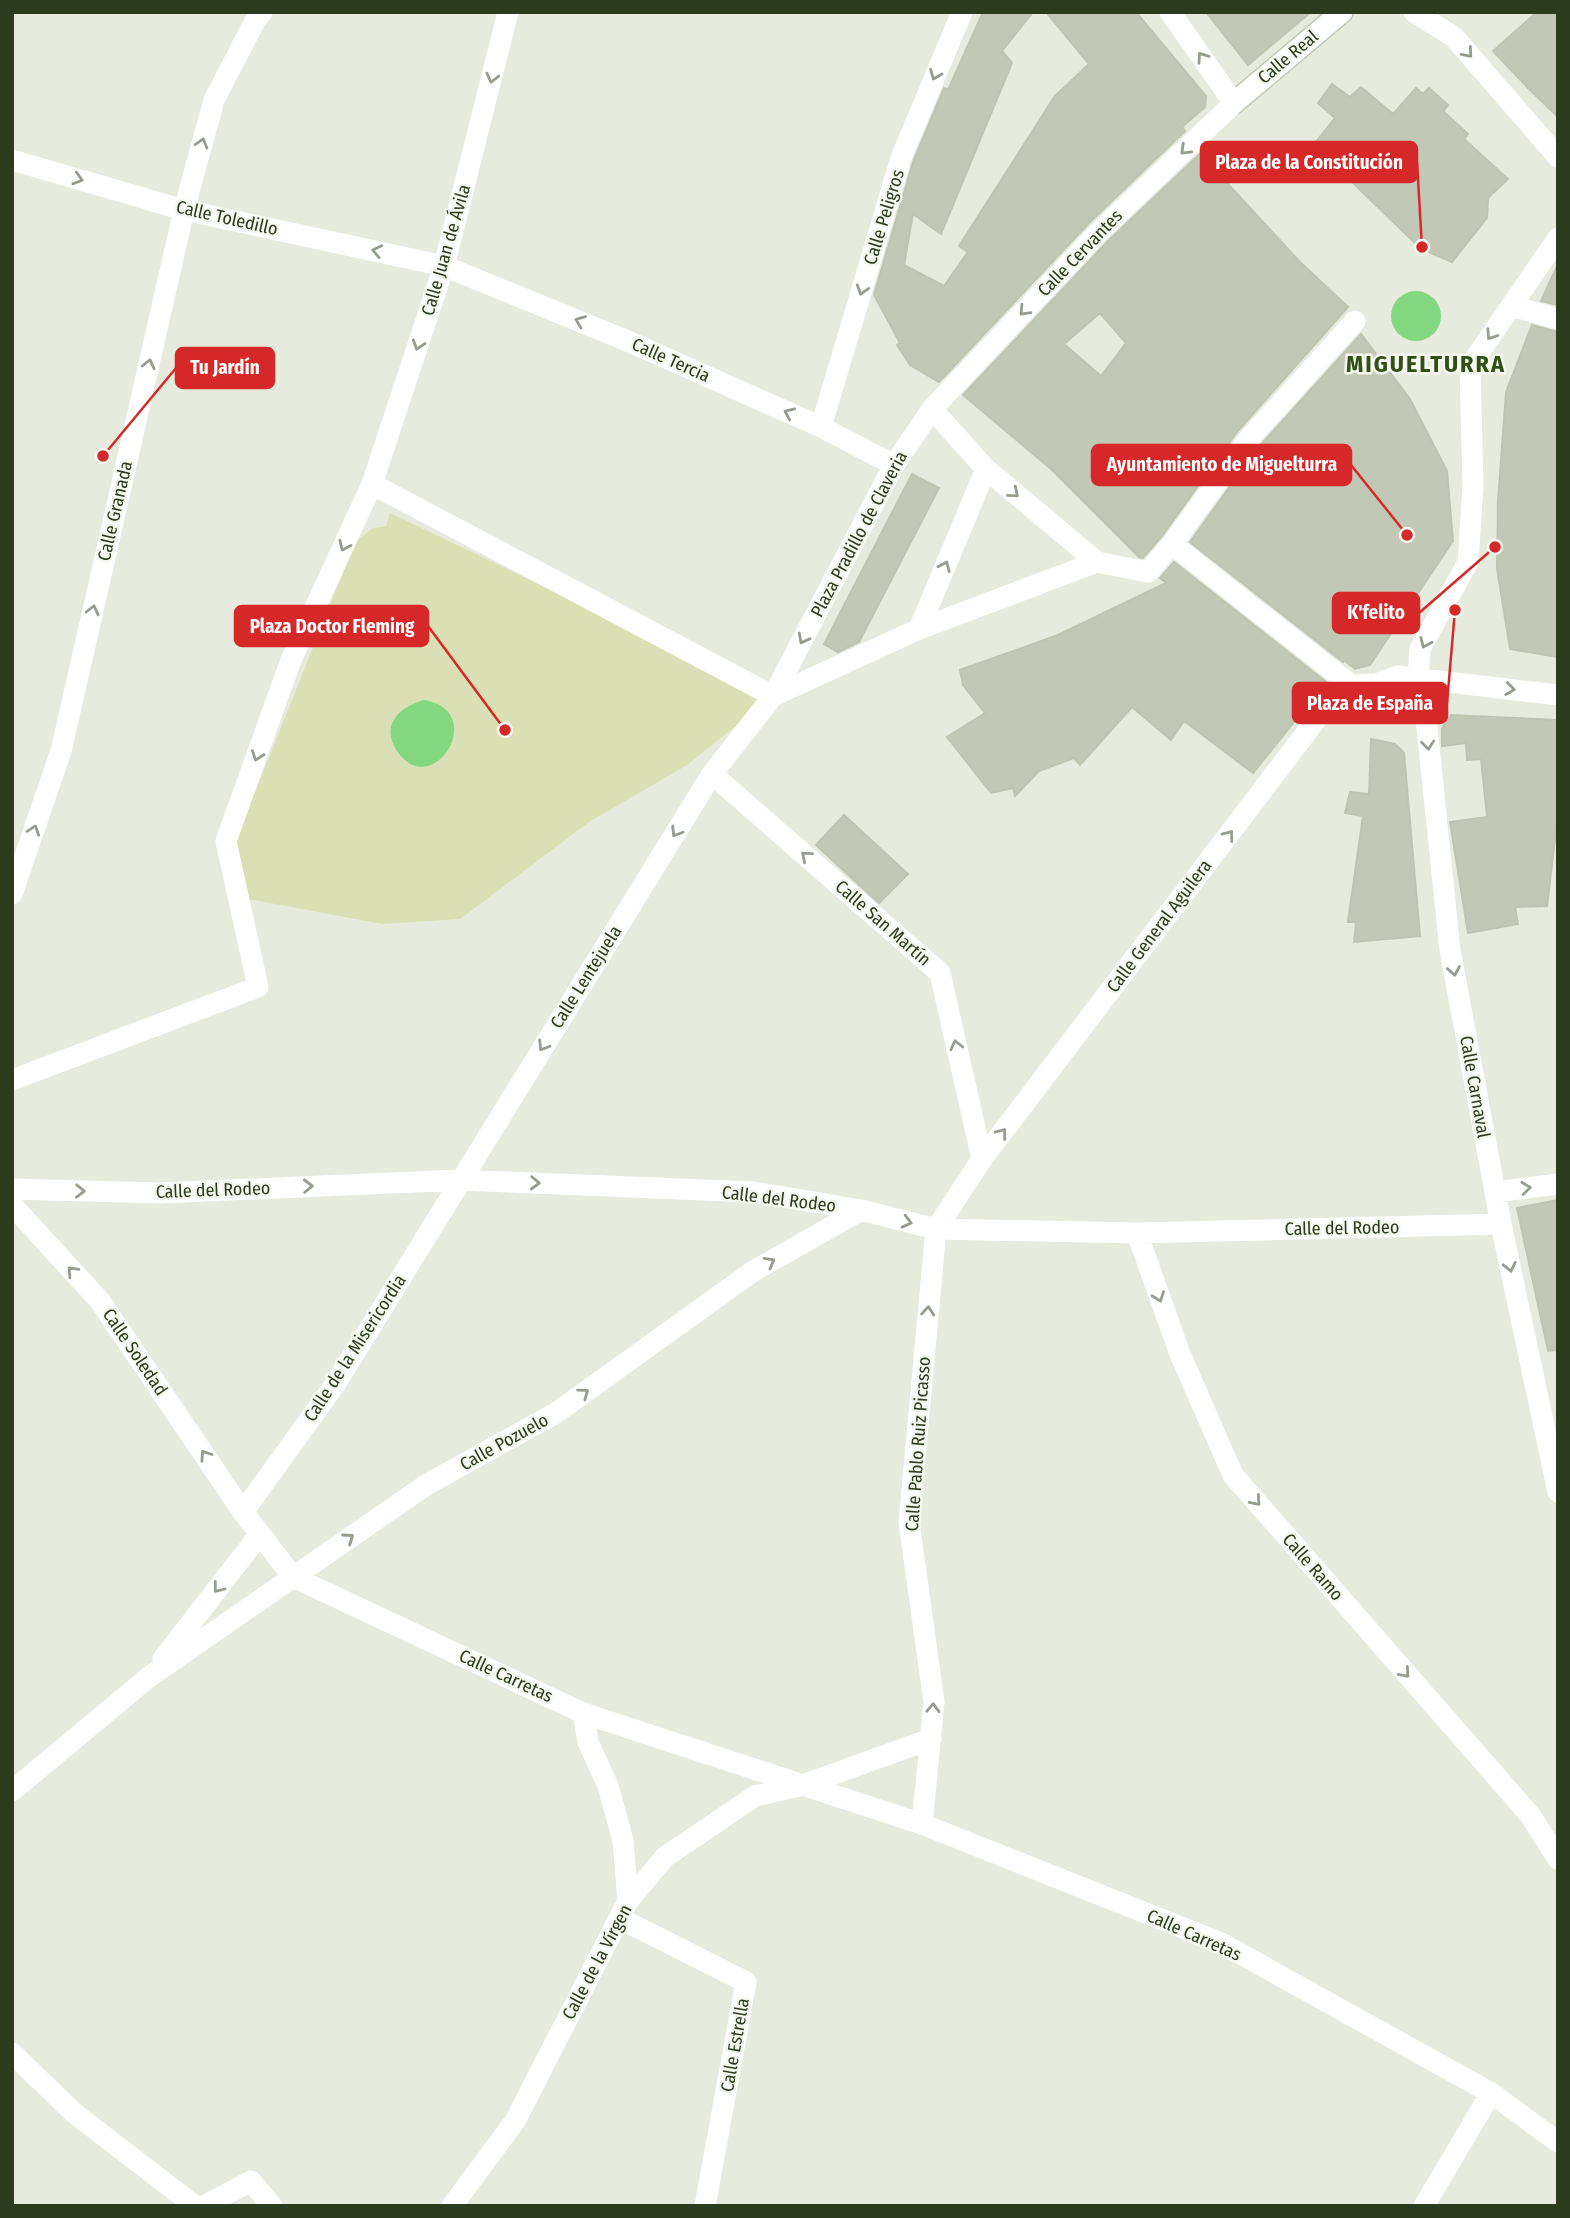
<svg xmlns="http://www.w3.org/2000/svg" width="1570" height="2218" font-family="'Fira Sans Condensed',sans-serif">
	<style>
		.green { fill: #dbdfb4 }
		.water { fill: #82d780 }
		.building { fill: #c1c9b6; stroke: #bdc5b0; stroke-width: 2; fill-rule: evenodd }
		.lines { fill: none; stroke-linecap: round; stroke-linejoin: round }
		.secondary-casing { stroke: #bfccb0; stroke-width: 24 }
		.street { stroke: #fff; stroke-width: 21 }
		.secondary { stroke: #fff; stroke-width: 21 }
		.oneway { stroke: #959e8e }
		.labels { text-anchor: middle; stroke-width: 5; stroke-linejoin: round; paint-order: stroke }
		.street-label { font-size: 18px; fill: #2b3c1e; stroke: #f5f8ee }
		.district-label { font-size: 24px; font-weight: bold; letter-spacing: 2px; fill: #305018; stroke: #f5f8ee }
		.leader { fill: none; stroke: #d62828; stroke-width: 2.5 }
		.callout-dot { fill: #d62828; stroke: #f5f8ee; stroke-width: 2.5 }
		.callout { fill: #d62828; stroke: #d62828; stroke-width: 2.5 }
		.callout-label { font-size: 19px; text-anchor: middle; font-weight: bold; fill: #fff }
	</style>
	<rect width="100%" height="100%" fill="#e6ebde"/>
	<path class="green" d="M390,513L773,696L687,765L589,822L460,919L382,924L238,897L237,837L355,543L371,529L386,526Z"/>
	<path class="water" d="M1391 316a25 25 0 1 1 50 0a25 25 0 1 1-50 0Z
		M424,700C490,711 432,803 397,751C380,725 399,707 424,700Z"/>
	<path class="building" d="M983,12H1033L1002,51L1012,63L941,234L913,214L904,265L944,286L968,252L959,246L1055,96L1089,64L1046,12H1136L1206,96L1205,107L1182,127L1185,131L1089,223L939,382L910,365L897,345L900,343L874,295L913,162L944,88L948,90Z
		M1206,12H1311L1248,65Z
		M1537,12H1558V117L1529,89L1493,51Z
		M1332,84L1350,97L1361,87L1393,114L1416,88L1423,94L1429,88L1448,105L1443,111L1468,134L1464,139L1508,179L1488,198L1487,218L1452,262L1421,249L1349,179L1351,176L1315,143L1335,118L1318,103Z
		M1202,152L1228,184L1299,261L1348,307L1237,432L1162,536L1143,558L1139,557L1051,469L963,395L1108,241ZM1100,313L1126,343L1101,376L1064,344Z
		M1558,264V305L1541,301Z
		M1532,325L1558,332V657L1510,649L1497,569L1498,501L1506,392Z
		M1361,334L1410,399L1447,471L1453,541L1370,665L1355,669L1344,660L1343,662L1190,542L1257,449Z
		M912,474L939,488L859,642L838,652L824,644Z
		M1174,562L1326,682L1253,773L1184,721L1171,740L1132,707L1080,765L1074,758L1039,771L1015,796L1013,788L991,793L947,737L985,713L963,685L960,670L1058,635L1166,583L1160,578Z
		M1451,715L1558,720V814L1547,906L1515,907L1518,924L1468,933L1450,822L1487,817L1481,759L1467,760L1466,743L1442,746V728Z
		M1371,739L1395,744L1404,753L1420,936L1354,942L1356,922H1348L1363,816L1345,813L1350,792L1369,794Z
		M844,815L908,874L879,903L816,845Z
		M1558,1200V1350L1548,1351L1517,1208Z"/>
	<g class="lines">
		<defs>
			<path id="secondary" d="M1234,103L1342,12"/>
		</defs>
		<use href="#secondary" class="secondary-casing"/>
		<path class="street" d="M1414,12L1454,37L1558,157
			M12,160L184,210L444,266L630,342L821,427L894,465
			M1558,238L1470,366L1473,486L1468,562L1420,649L1418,678L1427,728L1450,950L1501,1224L1558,1492
			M1511,306L1558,319
			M932,409L986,469L1097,562L1148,572L1172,544L1247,441L1355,321
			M821,427L901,158L962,12
			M372,484L773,696L919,629L1097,562
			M1172,544L1351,685
			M919,629L986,469
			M712,774L940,973L982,1159
			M12,894L61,751L184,210L214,100L256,19L262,12
			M12,1080L258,987L226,841L291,660L372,484L444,266L508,12
			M12,1189L160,1193L460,1180L753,1192L861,1210L936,1229L1137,1233L1501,1224
			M1495,1192L1558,1184
			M12,1205L100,1301L243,1512L293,1577L583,1713L922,1824L1221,1943L1491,2093L1558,2142
			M1137,1233L1180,1354L1233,1475L1530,1815L1558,1859
			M243,1512L336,1383L712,774L773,696L894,465L932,409L1099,232L1234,103L1170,12
			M163,1659L260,1534
			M583,1713L588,1742L608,1786L623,1841L628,1901
			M12,1791L149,1677L426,1485L556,1413L752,1272L861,1210
			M922,1824L934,1702L909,1522L936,1229L982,1159L1328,704L1351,685L1376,684L1397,676L1558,695
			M619,1918L746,1982L705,2206
			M12,2053L74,2113L195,2206
			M204,2206L251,2181L272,2206
			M452,2206L515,2121L628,1901L665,1857L755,1796L803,1785L931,1739
			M1424,2206L1491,2093"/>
		<use href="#secondary" class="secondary"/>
	</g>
	<defs><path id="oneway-chevron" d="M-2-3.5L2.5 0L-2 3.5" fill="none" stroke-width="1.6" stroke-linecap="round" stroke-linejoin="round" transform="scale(1.75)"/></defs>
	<g class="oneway">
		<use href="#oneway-chevron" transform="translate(1468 53) rotate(49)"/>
		<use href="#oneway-chevron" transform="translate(1202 57) rotate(-125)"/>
		<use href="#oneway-chevron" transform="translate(935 75) rotate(112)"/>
		<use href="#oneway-chevron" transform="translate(492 78) rotate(104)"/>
		<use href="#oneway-chevron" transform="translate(202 143) rotate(-74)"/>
		<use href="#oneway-chevron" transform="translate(1185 150) rotate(136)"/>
		<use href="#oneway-chevron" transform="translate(78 179) rotate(16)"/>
		<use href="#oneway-chevron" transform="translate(377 251) rotate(-168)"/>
		<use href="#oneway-chevron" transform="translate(862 290) rotate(107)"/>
		<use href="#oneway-chevron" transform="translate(1024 311) rotate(133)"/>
		<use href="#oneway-chevron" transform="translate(580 321) rotate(-158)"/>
		<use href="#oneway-chevron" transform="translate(1491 335) rotate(124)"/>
		<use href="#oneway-chevron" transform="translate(418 345) rotate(108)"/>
		<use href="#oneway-chevron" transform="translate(149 364) rotate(-77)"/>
		<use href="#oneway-chevron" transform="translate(789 413) rotate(-156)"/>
		<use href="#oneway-chevron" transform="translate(1014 493) rotate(40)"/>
		<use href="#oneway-chevron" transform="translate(344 546) rotate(115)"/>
		<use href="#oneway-chevron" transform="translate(945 566) rotate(-67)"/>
		<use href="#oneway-chevron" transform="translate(93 610) rotate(-77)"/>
		<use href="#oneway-chevron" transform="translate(803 639) rotate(118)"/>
		<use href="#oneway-chevron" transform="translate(1425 643) rotate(114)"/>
		<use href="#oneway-chevron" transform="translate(1510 689) rotate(7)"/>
		<use href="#oneway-chevron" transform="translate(1428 745) rotate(84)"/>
		<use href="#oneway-chevron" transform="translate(257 756) rotate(110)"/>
		<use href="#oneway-chevron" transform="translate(34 830) rotate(-71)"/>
		<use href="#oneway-chevron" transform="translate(676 832) rotate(122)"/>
		<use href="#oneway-chevron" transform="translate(1229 835) rotate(-53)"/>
		<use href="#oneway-chevron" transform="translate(806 856) rotate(-139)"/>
		<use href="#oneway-chevron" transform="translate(1454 971) rotate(80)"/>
		<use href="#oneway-chevron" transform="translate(956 1045) rotate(-103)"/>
		<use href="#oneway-chevron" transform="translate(543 1046) rotate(122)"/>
		<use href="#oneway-chevron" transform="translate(1002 1133) rotate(-53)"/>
		<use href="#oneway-chevron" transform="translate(535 1183) rotate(2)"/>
		<use href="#oneway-chevron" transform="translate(308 1186) rotate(-2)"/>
		<use href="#oneway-chevron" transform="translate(1526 1188) rotate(-6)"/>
		<use href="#oneway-chevron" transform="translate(80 1191) rotate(1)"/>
		<use href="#oneway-chevron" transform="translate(907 1222) rotate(14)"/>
		<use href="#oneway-chevron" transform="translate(770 1262) rotate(-29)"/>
		<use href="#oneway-chevron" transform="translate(1510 1267) rotate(78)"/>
		<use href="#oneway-chevron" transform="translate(72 1271) rotate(-133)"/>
		<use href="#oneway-chevron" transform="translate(1159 1297) rotate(70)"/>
		<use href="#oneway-chevron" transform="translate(928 1311) rotate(-85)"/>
		<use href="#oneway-chevron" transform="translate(584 1393) rotate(-36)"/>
		<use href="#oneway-chevron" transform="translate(205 1455) rotate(-124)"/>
		<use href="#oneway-chevron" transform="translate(1256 1501) rotate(49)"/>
		<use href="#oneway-chevron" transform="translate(349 1538) rotate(-35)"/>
		<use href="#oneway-chevron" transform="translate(218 1588) rotate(128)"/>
		<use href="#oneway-chevron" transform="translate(1405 1673) rotate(49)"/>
		<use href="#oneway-chevron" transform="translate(933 1708) rotate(-88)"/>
	</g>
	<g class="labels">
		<g class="street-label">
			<text transform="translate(1288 57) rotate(-40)" y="6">Calle Real</text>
			<text transform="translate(884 217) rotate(-73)" y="6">Calle Peligros</text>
			<text transform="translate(227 218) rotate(13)" y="6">Calle Toledillo</text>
			<text transform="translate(446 250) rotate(-74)" y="6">Calle Juan de Ávila</text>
			<text transform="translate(1080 253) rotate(-46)" y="6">Calle Cervantes</text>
			<text transform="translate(671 360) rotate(24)" y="6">Calle Tercia</text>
			<text transform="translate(115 511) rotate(-77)" y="6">Calle Granada</text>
			<text transform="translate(859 534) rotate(-62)" y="6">Plaza Pradillo de Claveria</text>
			<text transform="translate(883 923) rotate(41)" y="6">Calle San Martín</text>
			<text transform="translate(1159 926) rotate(-53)" y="6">Calle General Aguilera</text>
			<text transform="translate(586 977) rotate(-58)" y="6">Calle Lentejuela</text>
			<text transform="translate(1475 1087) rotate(80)" y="6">Calle Carnaval</text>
			<text transform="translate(213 1190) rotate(-2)" y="6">Calle del Rodeo</text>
			<text transform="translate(779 1199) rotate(7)" y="6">Calle del Rodeo</text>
			<text transform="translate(1342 1228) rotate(-1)" y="6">Calle del Rodeo</text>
			<text transform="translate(355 1348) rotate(-57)" y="6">Calle de la Misericordia</text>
			<text transform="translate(135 1352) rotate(56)" y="6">Calle Soledad</text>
			<text transform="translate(504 1442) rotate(-29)" y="6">Calle Pozuelo</text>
			<text transform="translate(918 1444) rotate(-86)" y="6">Calle Pablo Ruiz Picasso</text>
			<text transform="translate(1313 1567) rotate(49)" y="6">Calle Ramo</text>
			<text transform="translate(506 1676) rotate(25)" y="6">Calle Carretas</text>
			<text transform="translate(1194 1935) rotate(24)" y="6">Calle Carretas</text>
			<text transform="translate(597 1962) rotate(-62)" y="6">Calle de la Vírgen</text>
			<text transform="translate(735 2045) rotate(-80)" y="6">Calle Estrella</text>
		</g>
		<g class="district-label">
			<text x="1426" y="372">MIGUELTURRA</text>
		</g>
	</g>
	<path class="leader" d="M1422 247L1417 162M103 456L176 368M1407 535L1351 465M1495 547L1419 613M505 730L428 626M1455 610L1447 703"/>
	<g class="callout-dot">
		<circle cx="1422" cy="247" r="7"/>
		<circle cx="103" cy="456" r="7"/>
		<circle cx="1407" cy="535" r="7"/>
		<circle cx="1495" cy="547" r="7"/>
		<circle cx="505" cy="730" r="7"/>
		<circle cx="1455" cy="610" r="7"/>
	</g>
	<g class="callout">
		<rect x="1201" y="142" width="216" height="40" rx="7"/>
		<rect x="176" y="348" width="98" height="40" rx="7"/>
		<rect x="1092" y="445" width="259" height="40" rx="7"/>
		<rect x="1333" y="593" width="86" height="40" rx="7"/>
		<rect x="235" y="606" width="193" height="40" rx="7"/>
		<rect x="1293" y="683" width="154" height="40" rx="7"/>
	</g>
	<g class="callout-label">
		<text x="1309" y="169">Plaza de la Constitución</text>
		<text x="225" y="374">Tu Jardín</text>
		<text x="1222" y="471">Ayuntamiento de Miguelturra</text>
		<text x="1376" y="619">K'felito</text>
		<text x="332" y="633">Plaza Doctor Fleming</text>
		<text x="1370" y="710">Plaza de España</text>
	</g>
	<rect width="1570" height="2218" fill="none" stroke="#2b3c1e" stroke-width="28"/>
</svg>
